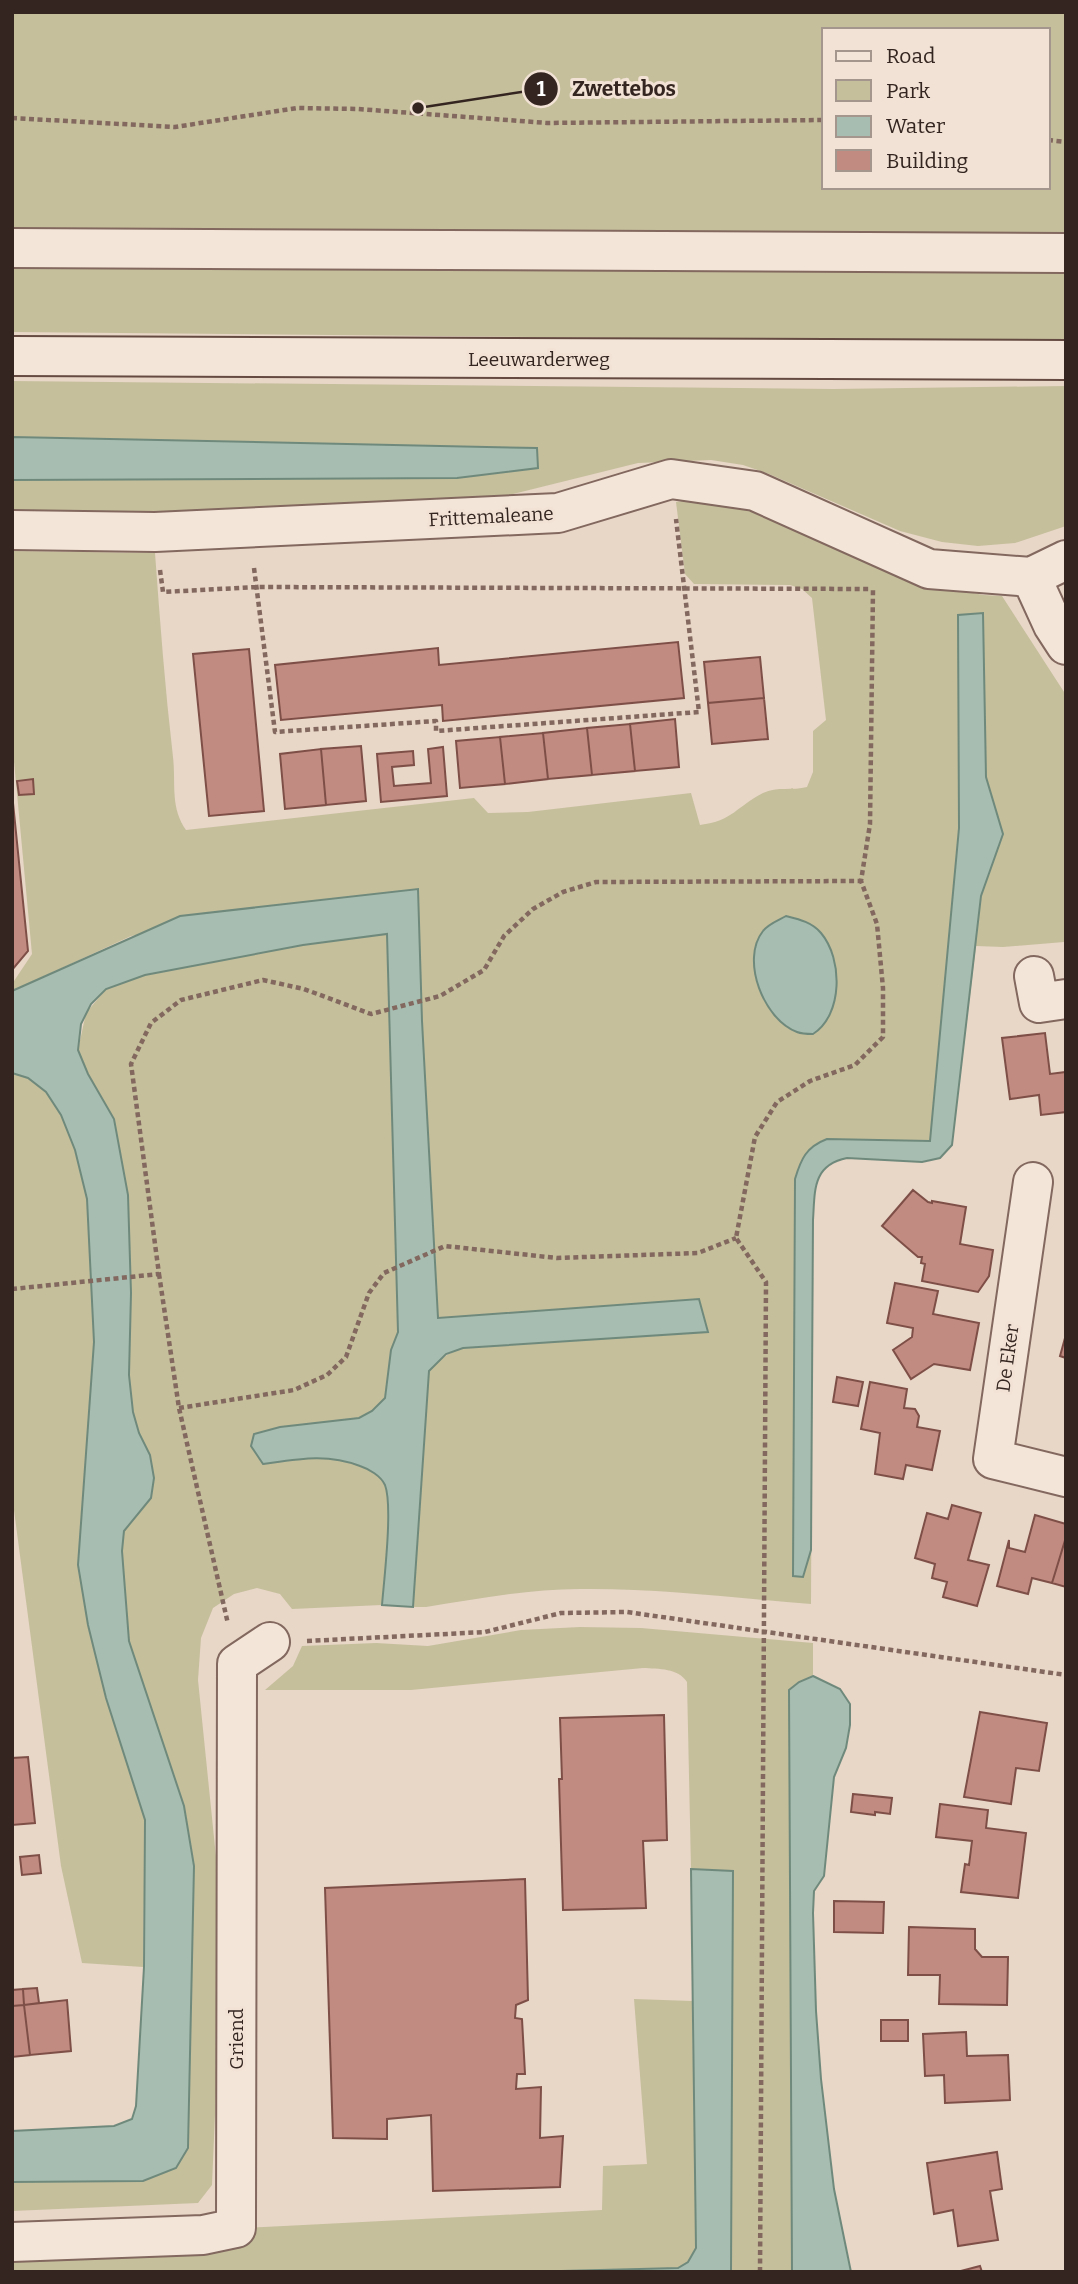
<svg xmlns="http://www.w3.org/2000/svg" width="1078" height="2284" font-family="Bitter,serif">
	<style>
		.green { fill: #c5bf9c; fill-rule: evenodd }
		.water { fill: #a7bdb1; stroke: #6f8a7c; stroke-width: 2 }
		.building { fill: #c28b81; stroke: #7e4f47; stroke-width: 2 }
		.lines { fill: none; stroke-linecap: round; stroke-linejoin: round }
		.street-casing { stroke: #82685e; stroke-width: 42 }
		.secondary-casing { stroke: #644a41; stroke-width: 42 }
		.path { stroke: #82685e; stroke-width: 4.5; stroke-dasharray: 5 3.5; stroke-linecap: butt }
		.street { stroke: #f4e5d9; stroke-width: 38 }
		.secondary { stroke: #f4e5d9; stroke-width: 38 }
		.labels { text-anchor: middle; stroke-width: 6; stroke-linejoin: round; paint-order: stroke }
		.street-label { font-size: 19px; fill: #342520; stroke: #f1e2d5 }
		.leader { fill: none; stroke: #342520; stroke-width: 2.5 }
		.callout-dot { fill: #342520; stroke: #f1e2d5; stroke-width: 2.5 }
		.mark-label { font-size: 21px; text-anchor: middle; font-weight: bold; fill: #fff }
		.callout-label { font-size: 21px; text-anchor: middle; font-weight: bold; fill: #342520; stroke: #f1e2d5; stroke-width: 6; stroke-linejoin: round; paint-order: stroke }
	</style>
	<rect width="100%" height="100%" fill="#e8d6c7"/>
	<path class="green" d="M12,12H1066V239L12,231ZM824,30H1048V187H824Z
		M12,261L1066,269V340L629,338L12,332Z
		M12,381L833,389L1066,386V526L1015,543L978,546L942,542L900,531L769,474L743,465L711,460L638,463L465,506L250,515L12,511Z
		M700,498L734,502L914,581L983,595L1002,596L1066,695V965L1064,942L1003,947L976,946L952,1145L940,1158L922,1162L847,1158C812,1165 815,1191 813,1220L811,1604C734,1598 657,1588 580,1589C528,1589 477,1599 426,1607H413L429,1371C439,1359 448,1353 463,1348L707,1332L699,1299L438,1318L422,1021L418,889L131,936L12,991V984L32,954L12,740V551L155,553C160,621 165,689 173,757C176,784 170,807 186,830L474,798L488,813L528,812L691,793L700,825C733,821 737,806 763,793C777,786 793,791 807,787L813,772V731L826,720L812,598L802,589L790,585L694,584L685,574L676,502ZM786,916L769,1007C751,976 755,964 763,930Z
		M387,933L398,1332L391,1350L385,1398L372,1411L359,1418L280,1427L308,1457C330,1457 376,1461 385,1486C393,1509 384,1578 382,1605L292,1609L280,1594L257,1588L234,1594L213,1608L201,1638L198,1680L223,1926L212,2185L198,2203L12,2211V2182L143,2181L176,2168L188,2148L194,1866L184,1806L129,1641L122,1551L124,1531L151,1498L150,1456L139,1433L133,1412L129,1375L131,1273L88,1074L78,1050L86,1013L106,989L145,975L302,944Z
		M12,1073L28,1078L46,1092L61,1115L75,1150L87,1199L94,1342L91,1403L106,1698L145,1820L143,1967L82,1963L61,1866L12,1495Z
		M580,1627L641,1628L813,1643V1676L799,1682L789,1690L792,2272H731L732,1871L691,1869L687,1682C678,1668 659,1669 643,1668L411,1690H265L293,1666L302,1646L376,1643L428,1646L521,1630Z
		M634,1999L692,2001L696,2248L688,2262L679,2268L522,2272H12V2255L242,2228L602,2210L603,2166L647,2164Z"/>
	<path class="water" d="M12,437L537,448L538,468L457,478L12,480Z
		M983,613L986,777L1003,834L981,896L952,1145L940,1158L922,1162L847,1158C812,1165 815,1191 813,1220L811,1550L803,1577L793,1576L795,1179C801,1159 806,1147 827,1139L930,1141L959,828L958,615Z
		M418,889L422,1021L438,1318L699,1299L708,1332L463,1348L446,1354L429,1371L413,1607L382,1605C384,1580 393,1506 385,1485C381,1476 369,1469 360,1466C327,1453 298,1459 263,1464L251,1446L254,1434L280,1427L359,1418L372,1411L385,1398L391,1350L398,1332L387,934L303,945L145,975L106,989L91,1004L81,1024L78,1050L88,1074L114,1119L128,1195L131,1293L129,1375L133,1412L139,1433L150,1455L154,1478L151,1498L124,1531L122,1551L129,1641L184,1806L194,1866L188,2148L176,2168L143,2181L12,2182V2131L114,2126L132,2119L136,2106L144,1967L145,1820L106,1698L88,1625L78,1565L94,1342L87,1199L75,1150L61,1115L46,1092L28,1078L12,1073V991L180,916Z
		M786,916C798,919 812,922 821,933C843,959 843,1015 813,1034C809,1034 802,1034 797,1032C764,1020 740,960 763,931C768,924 779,920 786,916Z
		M813,1676L840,1689L850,1704V1725L846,1748L834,1777L824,1876L814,1891L813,1913L816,2011L821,2079L834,2189L851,2272H792L789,1690L799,1682Z
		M691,1869L733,1871L731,2272H522L678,2268L688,2262L696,2248Z"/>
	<path class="building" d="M678,642L684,698L443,721L442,705L281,720L275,665L438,648L439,665Z
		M249,649L264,811L209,816L193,654Z
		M760,657L764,698L708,703L704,662Z
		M764,698L768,739L712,744L708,703Z
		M675,719L679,767L635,771L630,724Z
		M630,724L635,771L592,775L587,728Z
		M587,728L592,775L548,779L543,733Z
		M543,733L548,779L505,784L500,737Z
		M500,737L505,784L460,788L456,741Z
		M361,746L366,801L326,805L321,749Z
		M443,747L447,796L381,802L377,754L413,751L414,765L392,767L394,786L431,783L428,749Z
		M321,749L326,805L285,809L280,754Z
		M33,779L34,794L19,795L17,781Z
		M12,793L28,951L12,970Z
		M1045,1033L1050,1074L1066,1072V1112L1041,1115L1039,1095L1010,1099L1002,1038Z
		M913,1190L928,1202L932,1203V1201L966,1207L960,1244L993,1250L989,1276L978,1292L922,1281L925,1264L921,1263L922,1257H918L882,1226Z
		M895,1283L938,1291L933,1314L979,1323L970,1370L934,1364L911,1379L893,1350L912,1337L913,1328L887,1323Z
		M1065,1338H1066V1358L1060,1356Z
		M837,1377L863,1382L858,1406L833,1402Z
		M870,1382L907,1389L904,1408L915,1409L919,1416L917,1427L940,1431L932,1470L906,1465L903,1479L875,1474L880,1433L861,1429Z
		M952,1505L981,1513L968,1560L989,1565L977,1606L943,1597L947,1582L932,1578L935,1564L915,1558L927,1513L948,1519Z
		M1035,1515L1066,1524V1537L1052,1583L1032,1578L1028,1594L997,1586L1009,1540V1548L1025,1552Z
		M1066,1537V1587L1052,1583Z
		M980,1712L1047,1723L1039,1771L1016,1768L1011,1804L964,1797Z
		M664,1715L667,1840L643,1841L646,1908L563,1910L559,1779H562L560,1718Z
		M28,1757L35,1823L12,1825V1758Z
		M853,1794L892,1798L890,1814L875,1812V1815L851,1812Z
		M940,1804L988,1810L986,1828L1026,1833L1018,1898L961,1892L965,1864L969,1865L972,1841L936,1837Z
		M39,1855L41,1873L22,1875L20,1857Z
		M525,1879L528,2000L516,2005L515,2018L522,2019L525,2074H517L516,2089L541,2087L540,2138L563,2136L560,2187L433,2191L431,2115L387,2119V2139L333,2138L325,1888Z
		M834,1901L884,1902L883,1933L834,1932Z
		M909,1927L975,1929V1949L982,1957H1008L1007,2005L939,2004L940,1975H908Z
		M37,1988L39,2003L24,2005L23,1989Z
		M23,1989L24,2005L12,2006V1990Z
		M67,2000L71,2051L30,2055L24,2005Z
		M24,2005L30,2055L12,2057V2006Z
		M881,2020H908V2041H881Z
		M966,2032L967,2056L1008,2055L1010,2100L945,2103L944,2075L925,2076L923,2034Z
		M997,2152L1002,2189L990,2191L998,2240L958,2246L953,2210L934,2214L927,2163Z
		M980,2266L982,2272H957Z"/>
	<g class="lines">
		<defs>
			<path id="street" d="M12,248L1066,253
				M12,530L155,532L558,513L671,479L755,491L929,569L1031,577
				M1031,577L1053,625L1066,645
				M1031,577L1066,560
				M1034,976L1039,1003L1066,999
				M1033,1182L993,1459L1066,1477
				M12,2242L203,2235L236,2228L237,1664L270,1642"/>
			<path id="secondary" d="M12,356L1066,360"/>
		</defs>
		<use href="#street" class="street-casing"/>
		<use href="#secondary" class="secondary-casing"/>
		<path class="path" d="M12,118L175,127L297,108L358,109L547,123L824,120
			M1048,140L1066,142
			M254,568L275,732L436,721V731L699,712L676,519
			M160,570L163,592L257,587L870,589
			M159,1274L179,1408L228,1624
			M12,1289L159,1274L131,1064L151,1023L181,1000L263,980L304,989L371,1014L440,996L484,970L504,936L533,909L563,892L596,882L861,881
			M179,1408L294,1390L327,1375L346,1357L369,1293L384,1273L445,1246L557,1258L698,1253L736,1238
			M307,1641L485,1632L561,1613L627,1612L1066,1675
			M760,2272L766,1282L736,1238L755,1137L777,1102L810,1081L855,1065L883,1037V988L877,924L861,881L870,824L873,589"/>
		<use href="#street" class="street"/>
		<use href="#secondary" class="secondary"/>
	</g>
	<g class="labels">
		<g class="street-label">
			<text x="539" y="366">Leeuwarderweg</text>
			<text transform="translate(491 516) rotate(-3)" y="7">Frittemaleane</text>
			<text transform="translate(1007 1358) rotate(-82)" y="7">De Eker</text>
			<text transform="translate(236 2039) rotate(-90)" y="7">Griend</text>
		</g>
	</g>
	<path class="leader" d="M418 108L541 89"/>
	<g class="callout-dot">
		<circle cx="418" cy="108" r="7"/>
		<circle cx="541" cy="89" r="18"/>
	</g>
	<g class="mark-label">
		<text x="541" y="96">1</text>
	</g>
	<g class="callout-label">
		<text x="624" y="96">Zwettebos</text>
	</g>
	<rect width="1078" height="2284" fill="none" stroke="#342520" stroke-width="28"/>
	<rect x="822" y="28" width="228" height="161" fill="#f1e2d5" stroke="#a5968d" stroke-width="2"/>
	<rect x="836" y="51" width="35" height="10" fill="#f4e5d9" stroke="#a5968d" stroke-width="2"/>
	<text x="886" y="63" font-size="21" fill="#342520">Road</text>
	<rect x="836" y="80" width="35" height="21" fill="#c5bf9c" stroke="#a5968d" stroke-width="2"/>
	<text x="886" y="98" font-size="21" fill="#342520">Park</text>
	<rect x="836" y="116" width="35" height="21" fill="#a7bdb1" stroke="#a5968d" stroke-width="2"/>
	<text x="886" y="133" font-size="21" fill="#342520">Water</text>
	<rect x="836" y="150" width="35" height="21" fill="#c28b81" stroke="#a5968d" stroke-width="2"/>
	<text x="886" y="168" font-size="21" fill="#342520">Building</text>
</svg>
